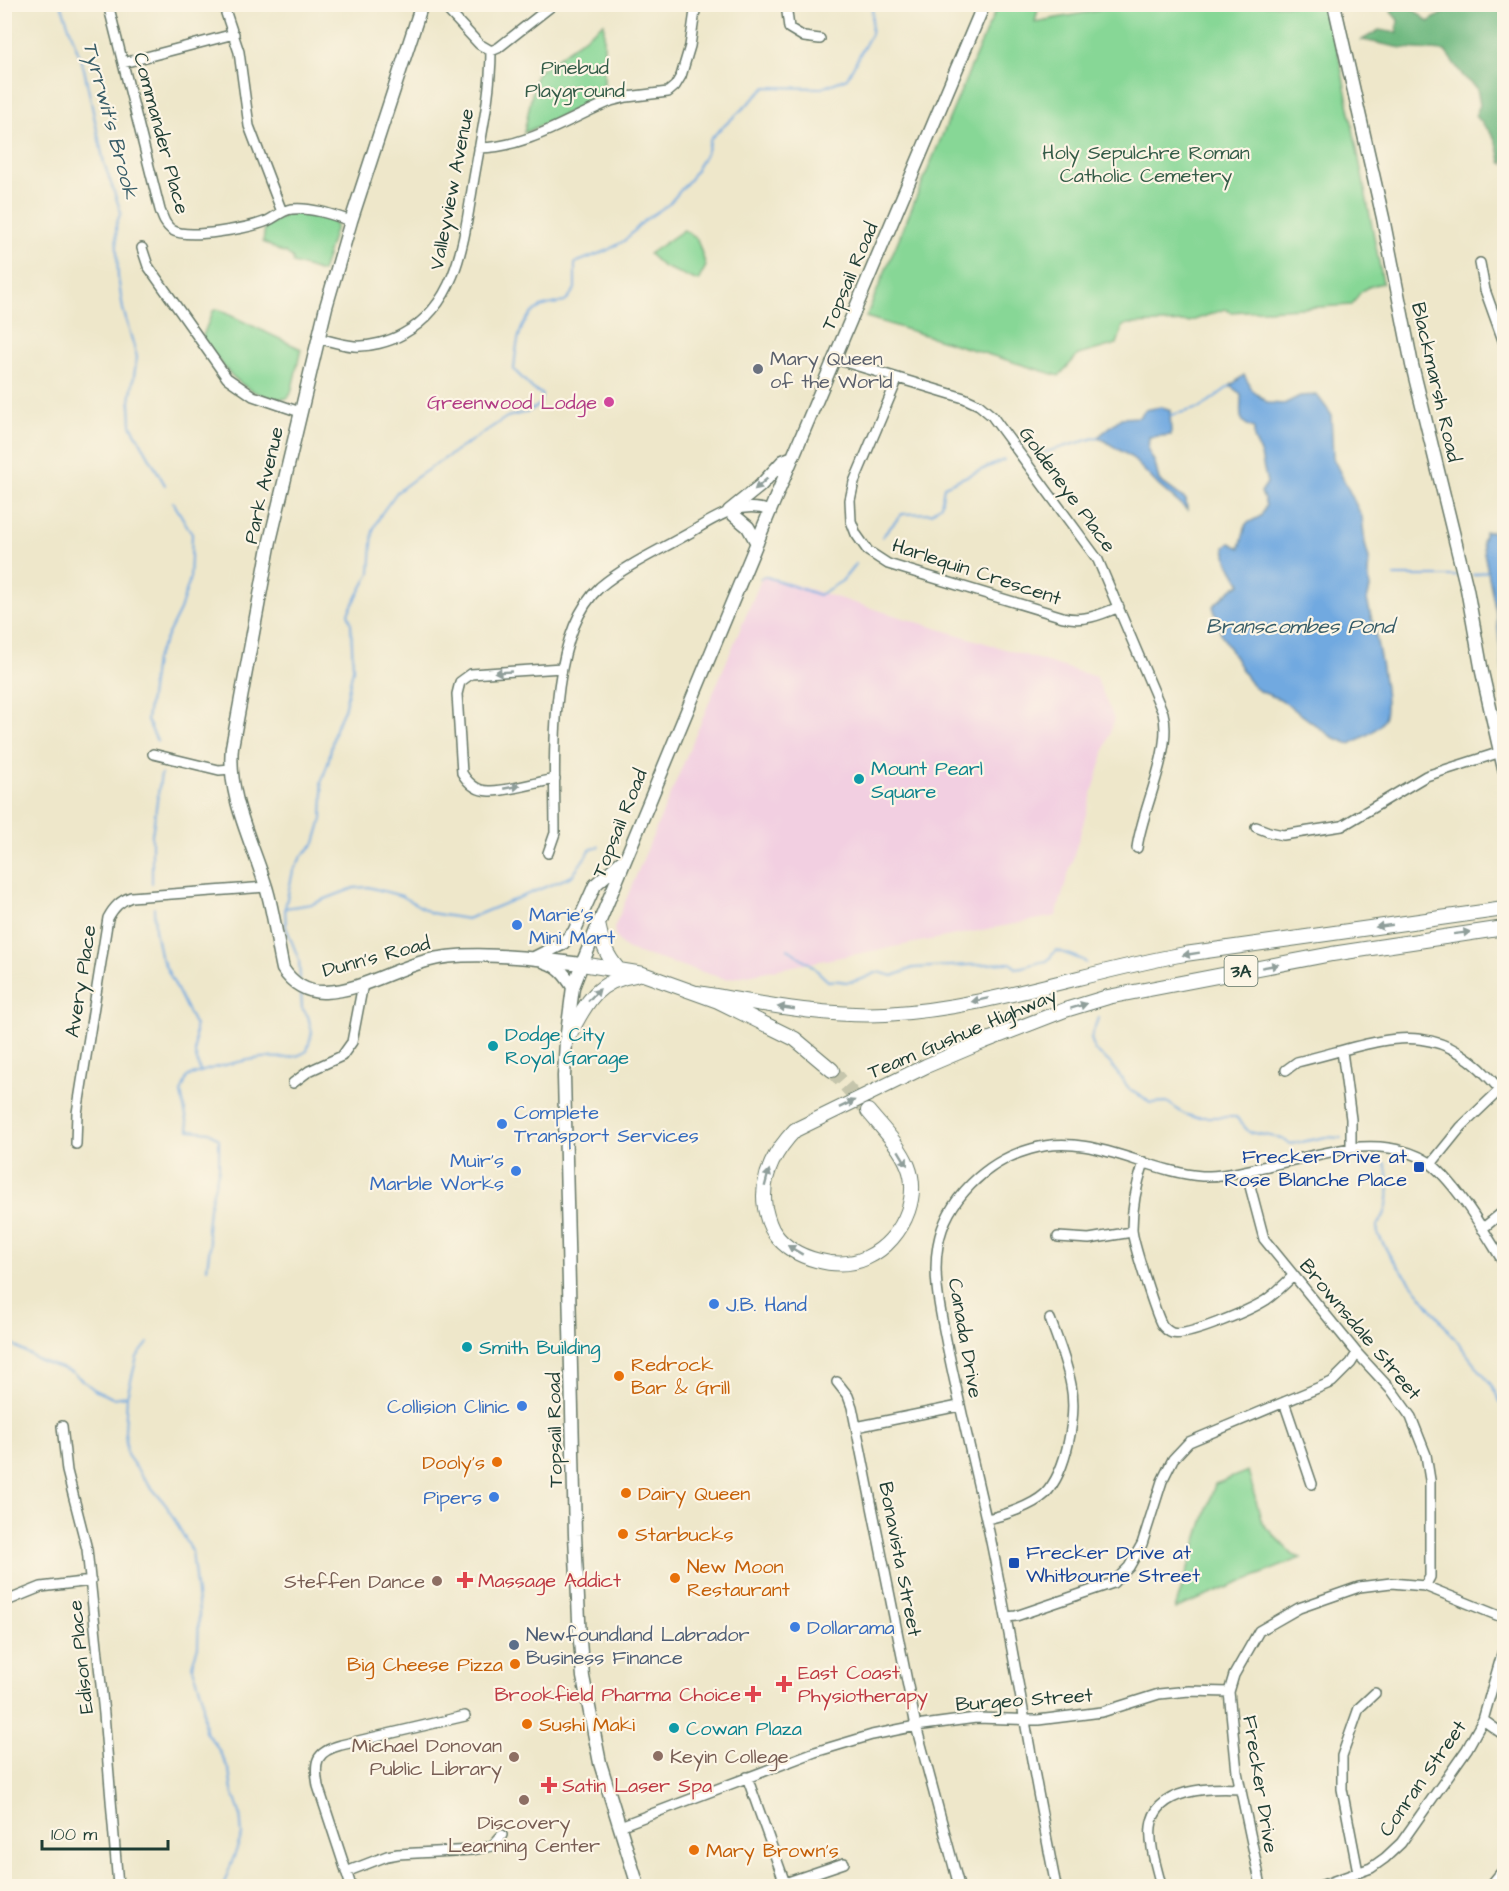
<svg xmlns="http://www.w3.org/2000/svg" width="1509" height="1891" font-family="'Architects Daughter',sans-serif">
	<style>
		.built { fill: #f2cfe1 }
		.green { fill: #87d796; stroke: #538a65; stroke-width: 1.5 }
		.forest { fill: #6db87f; stroke: #467a5a; stroke-width: 1.5 }
		.water { fill: #71a9e0; stroke: #48738a; stroke-width: 1.5 }
		.lines { fill: none; stroke-linecap: round; stroke-linejoin: round }
		.stream { stroke: #71a9e0; stroke-width: 2 }
		.highway-tunnel { stroke: #c5c5ac; stroke-width: 14; stroke-dasharray: 14 7; stroke-linecap: butt }
		.minor-casing { stroke: #677868; stroke-width: 12 }
		.major-casing { stroke: #677868; stroke-width: 15 }
		.highway-casing { stroke: #677868; stroke-width: 16 }
		.minor { stroke: #fff; stroke-width: 9 }
		.major { stroke: #fff; stroke-width: 12 }
		.highway { stroke: #fff; stroke-width: 14 }
		.oneway { fill: #8f9e9a }
		.worship-dot { fill: #6b7280; stroke: #fcf5e5; stroke-width: 2 }
		.hotel-dot { fill: #d1479c; stroke: #fcf5e5; stroke-width: 2 }
		.culture-dot { fill: #0f9aa8; stroke: #fcf5e5; stroke-width: 2 }
		.shop-dot { fill: #3f7fe0; stroke: #fcf5e5; stroke-width: 2 }
		.transit-dot { fill: #1a4fb4; stroke: #fcf5e5; stroke-width: 2 }
		.food-dot { fill: #e8710a; stroke: #fcf5e5; stroke-width: 2 }
		.health-dot { fill: #e0444e; stroke: #fcf5e5; stroke-width: 2 }
		.education-dot { fill: #8d6e63; stroke: #fcf5e5; stroke-width: 2 }
		.service-dot { fill: #5c6f8a; stroke: #fcf5e5; stroke-width: 2 }
		.labels { text-anchor: middle; stroke-width: 4.5; stroke-linejoin: round; paint-order: stroke }
		.shield { fill: #fcf5e5; stroke: #617469; stroke-width: 1.5 }
		.shield-label { font-size: 18px; font-weight: bold; fill: #1f3d34 }
		.park-label { font-size: 20px; fill: #345c48; stroke: #fcf5e5 }
		.street-label { font-size: 20px; fill: #1f3d34; stroke: #fcf5e5 }
		.worship-label { font-size: 20px; fill: #5b616d; stroke: #fcf5e5; text-anchor: start }
		.hotel-label { font-size: 20px; fill: #b23c85; stroke: #fcf5e5; text-anchor: end }
		.culture-label { font-size: 20px; fill: #0d838f; stroke: #fcf5e5; text-anchor: start }
		.shop-label { font-size: 20px; fill: #366cbe; stroke: #fcf5e5; text-anchor: start }
		.transit-label { font-size: 20px; fill: #164399; stroke: #fcf5e5; text-anchor: end }
		.food-label { font-size: 20px; fill: #c56008; stroke: #fcf5e5; text-anchor: start }
		.health-label { font-size: 20px; fill: #be3a42; stroke: #fcf5e5; text-anchor: start }
		.education-label { font-size: 20px; fill: #785e54; stroke: #fcf5e5; text-anchor: end }
		.service-label { font-size: 20px; fill: #4e5e75; stroke: #fcf5e5; text-anchor: start }
		.water-label { font-size: 21px; font-style: italic; fill: #385d68; stroke: #fcf5e5 }
	</style>
	<rect width="100%" height="100%" fill="#fcf5e5"/>
	<filter id="ink" filterUnits="userSpaceOnUse"><feTurbulence type="fractalNoise" baseFrequency=".0167" numOctaves="2"/><feDisplacementMap in="SourceGraphic" scale="12" xChannelSelector="R" yChannelSelector="G"/><feConvolveMatrix kernelMatrix="1 2 1 2 8 2 1 2 1" color-interpolation-filters="sRGB"/></filter>
	<filter id="wash" filterUnits="userSpaceOnUse"><feTurbulence type="fractalNoise" baseFrequency=".008" numOctaves="4" result="noise"/><feDisplacementMap in="SourceGraphic" scale="24" xChannelSelector="R" yChannelSelector="G"/><feGaussianBlur stdDeviation="1.35" result="paint"/><feColorMatrix in="noise" values="0 0 0 0 0 0 0 0 0 0 0 0 0 0 0 0 0 1.4 0 .05"/><feComposite in="paint" operator="in"/></filter>
	<g filter="url(#wash)">
		<rect width="100%" height="100%" fill="#eee7ca"/>
		<path class="built" d="M763,575L1096,677L1114,719L1056,916L726,979L628,950L622,946L615,935L614,928Z"/>
		<path class="green" d="M999,5H1039L1035,22L1128,5H1326L1336,41L1383,283C1366,286 1360,290 1352,305L1230,312L1225,309L1189,322L1128,324L1123,326L1117,344L1078,355L1059,376L866,317L986,31Z
			M604,23V96L524,133L536,74Z
			M301,211L331,219L336,226L322,272L293,263V259L285,252L283,253L263,242L265,227L286,214Z
			M684,230L697,239L706,266L698,281L662,266L649,254Z
			M217,309L301,349L291,393L288,398C279,400 273,398 265,396C235,387 220,362 202,338L213,311Z
			M1248,1471L1262,1523L1293,1555L1301,1558L1175,1609L1215,1484Z"/>
		<path class="forest" d="M1395,5L1411,7L1428,22L1445,12L1448,5H1504V164L1501,162C1498,140 1491,131 1475,116L1480,105L1477,88L1464,77L1445,51L1402,48L1362,40L1379,30L1397,33L1398,20L1391,12Z"/>
		<path class="water" d="M1244,375L1253,391L1268,403L1284,404L1300,396L1317,395L1331,414L1333,458L1362,517L1365,544L1369,559L1368,574L1370,588L1367,600C1373,623 1392,700 1384,719C1379,731 1360,738 1350,744L1332,737L1280,699L1259,691L1248,680L1221,634L1213,606L1233,588L1241,584L1227,560L1225,547L1230,543L1240,548L1246,524L1261,516L1266,505L1261,492L1267,483L1261,455L1254,438V428C1235,422 1242,411 1241,394L1230,386Z
			M1161,407L1170,410L1171,435L1149,437L1148,450L1155,463L1159,480L1186,500L1187,510L1159,486L1131,457L1098,437L1121,418L1139,417L1145,410Z
			M1498,531L1504,537V683L1496,612L1482,542L1485,532Z"/>
		<g class="lines">
			<path class="stream" d="M61,4L84,69L104,163L121,212L116,225L118,277L123,309L137,357L130,401L131,425L165,485
				M1171,415L1200,408L1230,386
				M1042,453L1098,437
				M882,537L902,514L931,513L941,505L944,486L1004,460
				M1473,575L1487,571
				M1394,576H1458
				M760,579L764,576L819,595L842,581L856,564
				M157,741L147,720L155,660L180,610L190,579L192,534L173,502
				M152,883V835L161,774
				M154,908L155,930L160,955L195,1026V1054L200,1071
				M285,908L312,904L354,888L368,887L402,896L431,913L467,919L572,876L590,850L599,846
				M788,949L810,964L828,981C836,979 840,982 848,982C859,982 869,976 878,972L893,976L913,968L1006,963H1011L1016,968C1027,967 1036,962 1047,961L1056,950L1083,960L1086,963
				M300,979L299,960L286,927L285,908L293,871L302,856L315,843L322,819L323,793L321,783L328,763L335,729L344,710L353,669L351,623L348,613L370,573L373,530L381,514L397,492L417,477L507,417L527,412L538,406L541,402L542,394L534,390L514,370C516,347 518,318 541,307C548,304 558,303 565,302L575,289V263L608,250L624,241L645,220L669,204L691,178L706,153L711,138L766,87L822,88L847,78L871,34L873,4
				M1098,1018L1091,1038L1095,1051L1109,1062L1131,1091L1143,1097L1150,1103L1167,1102L1184,1114L1194,1117H1236L1249,1132L1280,1138L1291,1144L1326,1137L1342,1138
				M1385,1163C1390,1184 1392,1209 1377,1226L1378,1234L1390,1256L1492,1386L1504,1409
				M207,1268L210,1245L207,1229L209,1208L219,1168V1139L209,1132L189,1130L181,1093L187,1077C211,1067 235,1062 261,1058C280,1056 289,1062 307,1051L312,1032L308,1016L302,1008L301,991
				M4,1340L41,1361L72,1372L96,1391L113,1398L127,1396
				M148,1343L137,1357L127,1396L125,1431L127,1455L142,1476L166,1505L192,1551L199,1612L198,1647L192,1665L202,1695L205,1732L216,1745L229,1770L232,1790L240,1813L242,1835L223,1886"/>
		</g>
	</g>
	<g filter="url(#ink)">
		<g class="lines">
			<path class="highway-tunnel" d="M832,1070L864,1107"/>
			<defs>
				<path id="minor" d="M108,4L160,210C163,218 165,225 172,230C188,240 249,228 267,221C276,217 282,210 292,209C311,207 333,215 351,221
					M223,4L239,52L249,126L282,212
					M442,4L479,44L491,51L498,48L554,4
					M786,4L789,28L804,37L820,39
					M123,63L234,34
					M479,148C528,147 568,119 611,101L627,97L668,92L675,86L681,76L690,46L696,4
					M142,248L148,266L227,378L253,396L300,412
					M1480,263L1485,290L1504,343
					M318,338C330,341 342,345 354,346C369,347 389,342 403,334C460,303 464,236 474,178C481,137 491,93 491,51
					M835,359L964,398L979,405L992,416L1098,560L1163,713C1173,750 1142,809 1137,848
					M898,378L854,482L850,500L851,521L856,534L868,551L888,564L1063,617C1083,622 1100,615 1119,607
					M153,754L219,770L231,769
					M555,779C539,782 504,792 489,791C477,791 468,783 462,773L457,694L460,682L471,674L562,668
					M1256,827L1269,832L1283,835L1342,826L1426,776L1504,751
					M548,853L555,833C555,765 546,636 600,587C625,566 658,551 686,535C712,520 739,499 770,511
					M1342,1051L1351,1119V1148
					M1286,1070L1297,1062C1382,1042 1435,1010 1500,1090
					M293,1083L309,1071L342,1056L352,1042L363,984
					M76,1144L77,1113L108,918C114,907 120,901 131,897L266,887
					M1144,1162C1137,1183 1132,1207 1132,1229C1132,1240 1156,1315 1162,1325C1164,1328 1169,1332 1172,1333C1187,1338 1252,1309 1266,1300C1276,1293 1285,1284 1293,1276
					M1431,1164L1461,1127L1504,1086
					M1246,1171L1264,1239L1357,1353L1393,1392L1411,1417L1426,1455L1430,1480V1577L1425,1586
					M1482,1229L1504,1211
					M1058,1237L1089,1239L1132,1232
					M837,1382L848,1396L852,1407L916,1726L959,1886
					M1284,1402L1312,1484
					M62,1426L67,1471L87,1549L104,1714L118,1886
					M856,1427L959,1406
					M986,1519C1003,1516 1032,1506 1045,1494C1067,1471 1077,1415 1071,1385C1067,1363 1058,1340 1050,1319
					M4,1602L41,1587L91,1581
					M1007,1617L1016,1616L1113,1583L1129,1567L1142,1544L1162,1481L1173,1459L1189,1442L1332,1382L1351,1363L1357,1353
					M1483,1720L1504,1735
					M747,1777L786,1886
					M620,1826L815,1752L872,1735L916,1726L976,1718L1038,1720L1102,1712L1159,1694L1189,1691L1229,1692
					M346,1872L387,1856L398,1854L473,1850L492,1846L502,1835
					M1358,1872L1342,1789V1756L1359,1708L1375,1693
					M785,1883L844,1863
					M351,1886L318,1786C314,1762 315,1752 341,1745L465,1716
					M1056,1886C1032,1769 1014,1650 989,1532C975,1470 960,1408 947,1345C941,1313 932,1278 938,1245C946,1199 987,1161 1031,1149C1090,1131 1146,1172 1202,1176C1224,1177 1247,1170 1268,1166C1296,1159 1323,1153 1351,1148C1375,1145 1405,1147 1427,1161C1455,1180 1485,1233 1504,1263
					M1161,1886C1157,1868 1149,1846 1151,1827C1155,1788 1211,1787 1241,1789
					M1261,1886L1237,1772L1229,1692L1234,1675L1259,1631L1299,1608L1359,1587L1391,1583L1425,1586L1504,1618
					M1320,1886L1371,1868L1385,1858L1401,1843L1467,1749L1483,1720L1504,1647
					M1490,1886L1504,1869"/>
				<path id="major" d="M422,4L351,221L326,307L270,541L232,747C227,796 252,841 266,887C274,913 277,942 283,969C292,983 307,993 325,992C360,991 392,970 426,961C468,949 538,959 582,964
					M1334,4L1383,218L1412,365L1467,589L1482,672L1504,769
					M757,543L748,527L729,511L760,486L783,461L793,457
					M534,958L562,944L574,932L595,885L622,861
					M545,962C559,966 566,976 573,987
					M638,1886L600,1763L583,1677L580,1641L575,1535L564,1076L566,1041L573,987L582,964L770,511L984,4"/>
				<path id="highway" d="M598,924C602,943 606,955 618,969
					M582,964L643,974L718,1001L795,1039L832,1070
					M697,993C759,1003 823,1017 886,1014C988,1008 1085,972 1185,954L1504,909
					M566,1041C584,1008 593,981 635,975
					M868,1111C882,1128 900,1146 908,1166C914,1181 913,1196 908,1211C901,1231 886,1249 866,1258C838,1271 793,1259 775,1234C769,1226 767,1217 765,1208C760,1178 775,1151 795,1130L926,1066L985,1041L1065,1010L1108,997L1332,954L1504,928"/>
			</defs>
			<use href="#minor" class="minor-casing"/>
			<use href="#major" class="major-casing"/>
			<use href="#highway" class="highway-casing"/>
			<use href="#minor" class="minor"/>
			<use href="#major" class="major"/>
			<use href="#highway" class="highway"/>
		</g>
		<defs><path id="oneway-solid" d="M-6-.8H1V-3.2L6.5 0L1 3.2V.8H-6Z" transform="scale(1.5)"/></defs>
		<g class="oneway">
			<use href="#oneway-solid" transform="translate(761 484) rotate(139)"/>
			<use href="#oneway-solid" transform="translate(503 672) rotate(177)"/>
			<use href="#oneway-solid" transform="translate(512 787) rotate(-11)"/>
			<use href="#oneway-solid" transform="translate(1384 926) rotate(172)"/>
			<use href="#oneway-solid" transform="translate(1462 933) rotate(-7)"/>
			<use href="#oneway-solid" transform="translate(1191 954) rotate(171)"/>
			<use href="#oneway-solid" transform="translate(1270 966) rotate(-10)"/>
			<use href="#oneway-solid" transform="translate(594 995) rotate(-45)"/>
			<use href="#oneway-solid" transform="translate(980 1000) rotate(168)"/>
			<use href="#oneway-solid" transform="translate(1079 1006) rotate(-17)"/>
			<use href="#oneway-solid" transform="translate(786 1008) rotate(-172)"/>
			<use href="#oneway-solid" transform="translate(847 1104) rotate(-26)"/>
			<use href="#oneway-solid" transform="translate(903 1158) rotate(59)"/>
			<use href="#oneway-solid" transform="translate(767 1178) rotate(-75)"/>
			<use href="#oneway-solid" transform="translate(795 1250) rotate(-149)"/>
		</g>
	</g>
	<circle class="worship-dot" cx="758" cy="369" r="6"/>
	<circle class="hotel-dot" cx="609" cy="402" r="6"/>
	<g class="culture-dot">
		<circle cx="859" cy="779" r="6"/>
		<circle cx="493" cy="1046" r="6"/>
		<circle cx="467" cy="1347" r="6"/>
		<circle cx="674" cy="1728" r="6"/>
	</g>
	<g class="shop-dot">
		<circle cx="517" cy="925" r="6"/>
		<circle cx="502" cy="1124" r="6"/>
		<circle cx="516" cy="1171" r="6"/>
		<circle cx="714" cy="1304" r="6"/>
		<circle cx="522" cy="1406" r="6"/>
		<circle cx="494" cy="1497" r="6"/>
		<circle cx="795" cy="1627" r="6"/>
	</g>
	<g class="transit-dot">
		<rect x="1413" y="1161" width="12" height="12" rx="3"/>
		<rect x="1008" y="1557" width="12" height="12" rx="3"/>
	</g>
	<g class="food-dot">
		<circle cx="619" cy="1376" r="6"/>
		<circle cx="497" cy="1462" r="6"/>
		<circle cx="626" cy="1493" r="6"/>
		<circle cx="623" cy="1534" r="6"/>
		<circle cx="675" cy="1578" r="6"/>
		<circle cx="515" cy="1664" r="6"/>
		<circle cx="527" cy="1724" r="6"/>
		<circle cx="694" cy="1850" r="6"/>
	</g>
	<g class="health-dot">
		<path d="M462 1571h6v6h6v6h-6v6h-6v-6h-6v-6h6z"/>
		<path d="M781 1675h6v6h6v6h-6v6h-6v-6h-6v-6h6z"/>
		<path d="M750 1685h6v6h6v6h-6v6h-6v-6h-6v-6h6z"/>
		<path d="M546 1776h6v6h6v6h-6v6h-6v-6h-6v-6h6z"/>
	</g>
	<g class="education-dot">
		<circle cx="437" cy="1581" r="6"/>
		<circle cx="658" cy="1756" r="6"/>
		<circle cx="514" cy="1757" r="6"/>
		<circle cx="524" cy="1800" r="6"/>
	</g>
	<circle class="service-dot" cx="514" cy="1645" r="6"/>
	<g class="labels">
		<rect class="shield" x="1224.5" y="956" width="33" height="30" rx="4.5"/>
		<g class="shield-label">
			<text x="1241" y="977">3A</text>
		</g>
		<g class="park-label">
			<text x="575" y="74">Pinebud<tspan x="575" dy="23">Playground</tspan></text>
			<text x="1146" y="159">Holy Sepulchre Roman<tspan x="1146" dy="23">Catholic Cemetery</tspan></text>
		</g>
		<g class="street-label">
			<text transform="translate(162 133) rotate(75)" y="7">Commander Place</text>
			<text transform="translate(451 189) rotate(-79)" y="7">Valleyview Avenue</text>
			<text transform="translate(849 276) rotate(-67)" y="7">Topsail Road</text>
			<text transform="translate(1437 382) rotate(77)" y="7">Blackmarsh Road</text>
			<text transform="translate(263 485) rotate(-77)" y="7">Park Avenue</text>
			<text transform="translate(1068 489) rotate(54)" y="7">Goldeneye Place</text>
			<text transform="translate(977 571) rotate(18)" y="7">Harlequin Crescent</text>
			<text transform="translate(619 823) rotate(-68)" y="7">Topsail Road</text>
			<text transform="translate(376 956) rotate(-15)" y="7">Dunn's Road</text>
			<text transform="translate(80 981) rotate(-81)" y="7">Avery Place</text>
			<text transform="translate(962 1033) rotate(-23)" y="7">Team Gushue Highway</text>
			<text transform="translate(1361 1329) rotate(50)" y="7">Brownsdale Street</text>
			<text transform="translate(966 1338) rotate(80)" y="7">Canada Drive</text>
			<text transform="translate(554 1430) rotate(-91)" y="7">Topsail Road</text>
			<text transform="translate(901 1559) rotate(79)" y="7">Bonavista Street</text>
			<text transform="translate(80 1657) rotate(-96)" y="7">Edison Place</text>
			<text transform="translate(1024 1699) rotate(-4)" y="7">Burgeo Street</text>
			<text transform="translate(1422 1778) rotate(-55)" y="7">Conran Street</text>
			<text transform="translate(1261 1784) rotate(81)" y="7">Frecker Drive</text>
		</g>
		<g class="worship-label">
			<text x="770" y="365">Mary Queen<tspan x="770" dy="23">of the World</tspan></text>
		</g>
		<g class="hotel-label">
			<text x="597" y="409">Greenwood Lodge</text>
		</g>
		<g class="culture-label">
			<text x="871" y="775">Mount Pearl<tspan x="871" dy="23">Square</tspan></text>
			<text x="505" y="1041">Dodge City<tspan x="505" dy="23">Royal Garage</tspan></text>
			<text x="479" y="1354">Smith Building</text>
			<text x="686" y="1735">Cowan Plaza</text>
		</g>
		<g class="shop-label">
			<text x="529" y="921">Marie's<tspan x="529" dy="23">Mini Mart</tspan></text>
			<text x="514" y="1119">Complete<tspan x="514" dy="23">Transport Services</tspan></text>
			<text x="504" y="1167" text-anchor="end">Muir's<tspan x="504" dy="23">Marble Works</tspan></text>
			<text x="726" y="1311">J.B. Hand</text>
			<text x="510" y="1413" text-anchor="end">Collision Clinic</text>
			<text x="482" y="1504" text-anchor="end">Pipers</text>
			<text x="807" y="1634">Dollarama</text>
		</g>
		<g class="transit-label">
			<text x="1407" y="1163">Frecker Drive at<tspan x="1407" dy="23">Rose Blanche Place</tspan></text>
			<text x="1026" y="1559" text-anchor="start">Frecker Drive at<tspan x="1026" dy="23">Whitbourne Street</tspan></text>
		</g>
		<g class="food-label">
			<text x="631" y="1371">Redrock<tspan x="631" dy="23">Bar &amp; Grill</tspan></text>
			<text x="485" y="1469" text-anchor="end">Dooly's</text>
			<text x="638" y="1500">Dairy Queen</text>
			<text x="635" y="1541">Starbucks</text>
			<text x="687" y="1573">New Moon<tspan x="687" dy="23">Restaurant</tspan></text>
			<text x="503" y="1671" text-anchor="end">Big Cheese Pizza</text>
			<text x="539" y="1731">Sushi Maki</text>
			<text x="706" y="1857">Mary Brown's</text>
		</g>
		<g class="health-label">
			<text x="478" y="1587">Massage Addict</text>
			<text x="798" y="1679">East Coast<tspan x="798" dy="23">Physiotherapy</tspan></text>
			<text x="741" y="1701" text-anchor="end">Brookfield Pharma Choice</text>
			<text x="562" y="1792">Satin Laser Spa</text>
		</g>
		<g class="education-label">
			<text x="425" y="1588">Steffen Dance</text>
			<text x="502" y="1752">Michael Donovan<tspan x="502" dy="23">Public Library</tspan></text>
			<text x="670" y="1763" text-anchor="start">Keyin College</text>
			<text x="524" y="1829" text-anchor="middle">Discovery<tspan x="524" dy="23">Learning Center</tspan></text>
		</g>
		<g class="service-label">
			<text x="526" y="1641">Newfoundland Labrador<tspan x="526" dy="23">Business Finance</tspan></text>
		</g>
		<g class="water-label">
			<text transform="translate(111 120) rotate(75)" y="7">Tyrrwit's Brook</text>
			<text x="1300" y="633">Branscombes Pond</text>
		</g>
	</g>
	<rect width="1509" height="1891" fill="none" stroke="#fcf5e5" stroke-width="24"/>
	<path d="M42 1840v9h126v-9" fill="none" stroke="#1f3d34" stroke-width="3"/>
	<text x="51" y="1840" font-size="18" fill="#1f3d34" stroke="#fcf5e5" stroke-width="4.5" paint-order="stroke">100 m</text>
</svg>
